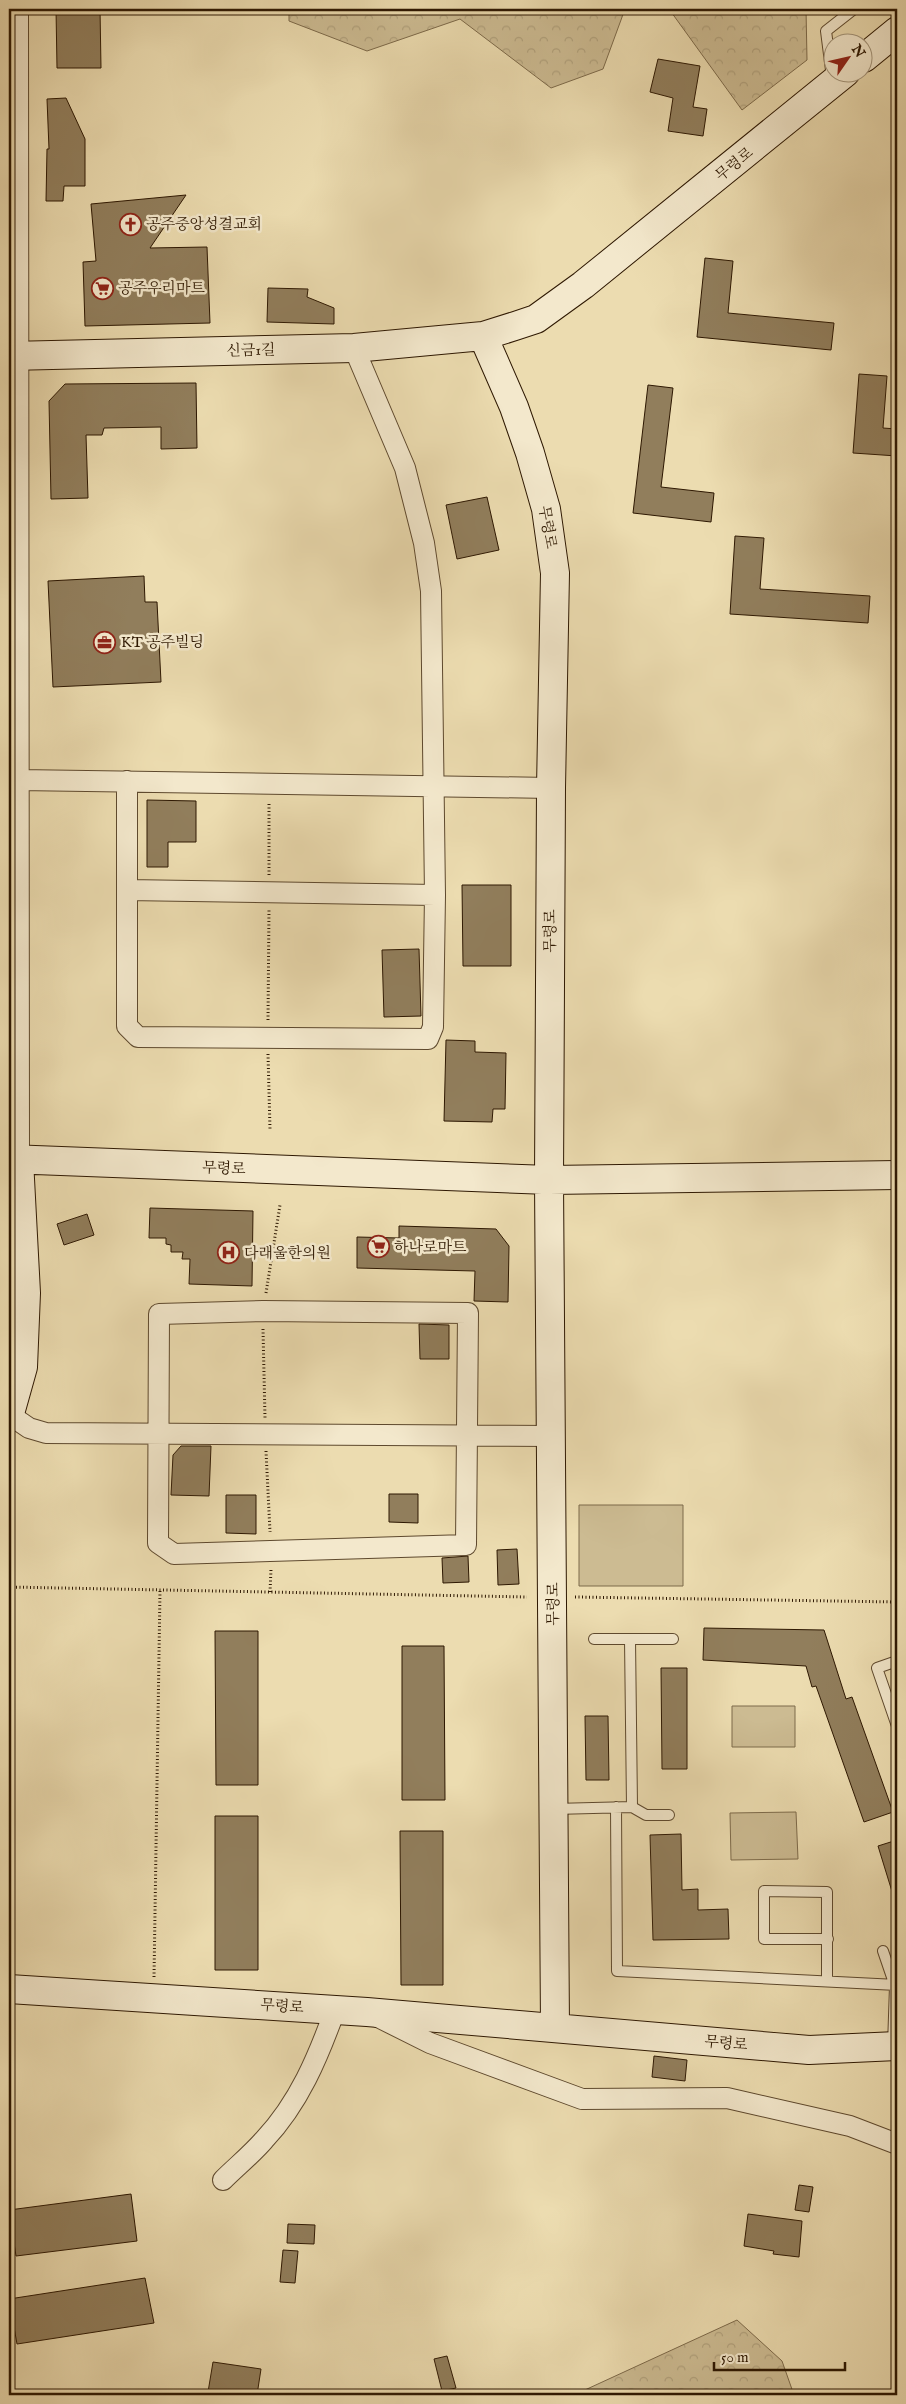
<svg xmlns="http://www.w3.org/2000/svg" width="906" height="2404" font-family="'IM FELL English','Noto Serif KR',serif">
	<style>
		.forest { fill: url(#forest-crowns); stroke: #7d6a4a }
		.park { fill: #ccbb92; stroke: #7d6a4a }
		.building { fill: #917e5c; stroke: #2e1802 }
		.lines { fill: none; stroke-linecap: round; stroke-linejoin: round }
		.lane-casing { stroke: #5e492e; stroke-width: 12 }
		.street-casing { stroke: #5e492e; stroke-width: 22 }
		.secondary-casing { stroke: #2e1802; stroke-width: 30 }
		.path { stroke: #2e1802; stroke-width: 3; stroke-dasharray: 1 2.5; stroke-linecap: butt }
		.lane { stroke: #f3e8cc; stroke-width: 10 }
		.street { stroke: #f3e8cc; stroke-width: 20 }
		.secondary { stroke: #f3e8cc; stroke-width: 28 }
		.labels { text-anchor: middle; stroke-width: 5; stroke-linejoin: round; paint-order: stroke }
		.street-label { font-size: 15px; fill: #2e1802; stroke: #f3e8cc }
		.poi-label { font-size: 15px; fill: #2e1802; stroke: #f3e8cc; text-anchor: start }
	</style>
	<defs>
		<pattern id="forest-crowns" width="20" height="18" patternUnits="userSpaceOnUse" patternTransform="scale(1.25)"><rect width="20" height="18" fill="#ccbb92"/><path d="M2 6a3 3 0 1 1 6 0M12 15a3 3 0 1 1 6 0" fill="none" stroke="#b0a07c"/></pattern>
	</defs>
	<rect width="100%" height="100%" fill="#ecdcb0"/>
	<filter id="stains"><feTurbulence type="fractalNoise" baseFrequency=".004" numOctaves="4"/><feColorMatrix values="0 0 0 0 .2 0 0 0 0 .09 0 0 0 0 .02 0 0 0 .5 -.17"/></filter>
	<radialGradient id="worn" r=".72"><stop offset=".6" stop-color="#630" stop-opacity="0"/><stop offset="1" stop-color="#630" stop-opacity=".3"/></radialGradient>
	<path class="forest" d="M289,9H625L603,69L551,88L460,19L367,51L289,21Z
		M669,9H806L807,60L742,110Z
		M737,2320L782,2361L794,2395H574Z"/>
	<path class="park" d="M579,1505H683V1586H579Z
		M732,1706H795V1747H732Z
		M796,1812L798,1859L731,1860L730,1813Z"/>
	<path class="building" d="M56,9H100L101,68H57Z
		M658,59L700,66L693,107L707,109L703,136L668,131L673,98L650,92Z
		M66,98L85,139V186H64L63,201H46L47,149H49L47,99Z
		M186,195L150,248L207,247L210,323L85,326L83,262L96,261L91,204Z
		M705,258L733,261L728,313L834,323L831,350L697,337Z
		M268,288L308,289L307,297L334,308V324L267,322Z
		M859,374L887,376L883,428L897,429V456L853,453Z
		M196,383L197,448L161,449V427L104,428L102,435H86L88,498L51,499L49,401L65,384Z
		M648,385L673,388L661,487L714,493L711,522L633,513Z
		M487,497L499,550L457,559L446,505Z
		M735,536L764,538L760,589L870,596L868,623L730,614Z
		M144,576L145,602H157L161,682L53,687L48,581Z
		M147,800L196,801V842H168V867H147Z
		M462,885H511V966H463Z
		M419,949L421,1016L384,1017L382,950Z
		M446,1040L475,1041V1052L506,1053L505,1109H493L492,1122L444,1121Z
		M150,1208L253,1211L252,1286L189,1284L190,1259H182L183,1252H171V1245L166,1244V1238H149Z
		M87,1214L94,1235L64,1245L57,1224Z
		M399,1226L496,1229L509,1246L508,1302L474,1301L475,1271L357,1268V1237L399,1238Z
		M419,1324L449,1325V1359H420Z
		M181,1446H211L209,1496L171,1495L173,1455Z
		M389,1494H418V1523L389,1522Z
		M226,1495H256V1534L226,1533Z
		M517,1549L519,1584L498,1585L497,1550Z
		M468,1556L469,1582L443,1583L442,1558Z
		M704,1628L824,1630L846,1699L852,1697L893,1812L864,1822L816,1686L812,1687L806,1666L703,1660Z
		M215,1631H258V1785H216Z
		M402,1646H444L445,1800H402Z
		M661,1668H687V1769H662Z
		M585,1716H608L609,1780H586Z
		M215,1816H258V1970H215Z
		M400,1831H443V1985H401Z
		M681,1834L682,1890L698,1889V1910L728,1909L729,1939L653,1940L650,1835Z
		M897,1840V1898H894L878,1846Z
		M654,2056L687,2060L685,2081L652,2077Z
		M799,2185L813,2187L809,2212L795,2210Z
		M131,2194L137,2241L16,2256L12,2230L9,2231V2210Z
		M748,2214L802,2221L799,2257L773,2254L774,2251L744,2246Z
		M288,2224L315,2225L314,2244L287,2243Z
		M283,2250L298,2251L295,2283L280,2282Z
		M145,2278L154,2323L17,2344L9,2299Z
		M447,2356L456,2388L442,2391L434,2359Z
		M213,2362L261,2369L257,2395H228L208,2392Z"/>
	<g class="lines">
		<defs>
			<path id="lane" d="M832,78L826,31L854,9
				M594,1639H673
				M630,1639L632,1807
				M897,1661L877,1668L897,1726
				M616,1807L617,1971L897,1985
				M554,1809L632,1807L646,1815H669
				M883,1951L895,1986L893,2046
				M827,1981V1892L764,1891V1939H828"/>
			<path id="street" d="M18,9L19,1160
				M19,780L551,788
				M127,781V1026L138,1037L428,1039L433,1027L435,895L431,591L424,543L405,468L354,348
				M127,890L435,895
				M263,1311L468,1313L466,1545L174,1554L158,1543L159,1314Z
				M10,1415L29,1428L46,1433L551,1436
				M378,2017L430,2043L582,2099L727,2098L850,2126L897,2144
				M223,2180C236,2167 252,2154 264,2140C299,2103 318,2057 335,2010"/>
			<path id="secondary" d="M864,58L897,31
				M483,336L514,407L530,453L546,509L555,573L551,788L549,1180L555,2027
				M9,356L354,348L483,336L515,326L536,319L583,285L846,72
				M9,1159L549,1180L897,1175
				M9,1417L23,1367L26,1293L19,1160
				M9,1989L367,2012L809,2050L897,2046"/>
		</defs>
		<use href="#lane" class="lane-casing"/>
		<use href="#street" class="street-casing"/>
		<use href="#secondary" class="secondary-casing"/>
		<path class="path" d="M269,875V802
			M268,1020L269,909
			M268,1054L270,1129
			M266,1293L280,1205
			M263,1329L265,1418
			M266,1451L270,1532
			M9,1587L527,1597
			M270,1592L271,1569
			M575,1597L897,1602
			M154,1977L160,1590"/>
		<use href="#lane" class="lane"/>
		<use href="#street" class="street"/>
		<use href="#secondary" class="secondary"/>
	</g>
	<defs>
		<symbol id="church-ring" viewBox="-11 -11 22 22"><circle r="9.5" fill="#f3e8cc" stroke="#8f2418" stroke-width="1.5"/><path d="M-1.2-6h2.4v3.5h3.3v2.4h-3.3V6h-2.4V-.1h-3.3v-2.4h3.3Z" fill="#8f2418"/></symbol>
		<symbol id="supermarket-ring" viewBox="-11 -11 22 22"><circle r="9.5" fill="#f3e8cc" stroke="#8f2418" stroke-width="1.5"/><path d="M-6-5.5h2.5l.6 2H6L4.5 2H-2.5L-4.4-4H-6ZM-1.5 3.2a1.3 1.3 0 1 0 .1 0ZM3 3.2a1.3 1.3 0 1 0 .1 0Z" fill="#8f2418"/></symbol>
		<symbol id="office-ring" viewBox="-11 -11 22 22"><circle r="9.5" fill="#f3e8cc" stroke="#8f2418" stroke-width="1.5"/><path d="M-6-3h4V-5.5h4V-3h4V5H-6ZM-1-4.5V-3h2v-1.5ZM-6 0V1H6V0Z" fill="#8f2418"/></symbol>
		<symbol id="hospital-ring" viewBox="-11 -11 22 22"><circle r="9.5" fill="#f3e8cc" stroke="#8f2418" stroke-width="1.5"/><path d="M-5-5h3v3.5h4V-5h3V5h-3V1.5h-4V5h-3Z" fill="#8f2418"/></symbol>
	</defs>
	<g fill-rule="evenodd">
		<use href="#church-ring" x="118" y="212" width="25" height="25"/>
		<use href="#supermarket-ring" x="90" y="276" width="25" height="25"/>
		<use href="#office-ring" x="92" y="630" width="25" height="25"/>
		<use href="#supermarket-ring" x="366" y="1234" width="25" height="25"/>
		<use href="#hospital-ring" x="216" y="1240" width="25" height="25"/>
	</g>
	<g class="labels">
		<g class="street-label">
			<text transform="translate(734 164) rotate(-39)" y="5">무령로</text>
			<text transform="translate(251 350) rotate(-1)" y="5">신금1길</text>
			<text transform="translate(548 527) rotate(80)" y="5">무령로</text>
			<text transform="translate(550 931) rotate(-90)" y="5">무령로</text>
			<text transform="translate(224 1168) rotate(2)" y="5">무령로</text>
			<text transform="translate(553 1604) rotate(-90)" y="5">무령로</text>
			<text transform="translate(282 2006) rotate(4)" y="5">무령로</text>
			<text transform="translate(726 2043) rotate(5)" y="5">무령로</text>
		</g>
		<g class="poi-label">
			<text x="146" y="229">공주중앙성결교회</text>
			<text x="118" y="293">공주우리마트</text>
			<text x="121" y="647">KT 공주빌딩</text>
			<text x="394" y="1252">하나로마트</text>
			<text x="244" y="1258">다래울한의원</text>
		</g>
	</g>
	<rect width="906" height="2404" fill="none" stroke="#ecdcb0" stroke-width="30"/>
	<rect x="10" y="10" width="886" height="2384" fill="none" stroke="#2e1802" stroke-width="2.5"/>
	<rect x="15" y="15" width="876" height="2374" fill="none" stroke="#2e1802"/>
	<g transform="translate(848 58) rotate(56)"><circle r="24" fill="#f3e8cc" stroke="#a4957b"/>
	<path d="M0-4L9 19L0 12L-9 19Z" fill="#8f2418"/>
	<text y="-8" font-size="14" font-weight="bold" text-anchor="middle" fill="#2e1802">N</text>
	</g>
	<path d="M714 2362v8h131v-8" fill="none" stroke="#2e1802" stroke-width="2.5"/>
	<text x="721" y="2362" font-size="15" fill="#2e1802" stroke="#f3e8cc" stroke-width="4" paint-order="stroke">50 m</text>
	<rect width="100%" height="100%" filter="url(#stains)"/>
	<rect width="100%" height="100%" fill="url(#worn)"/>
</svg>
